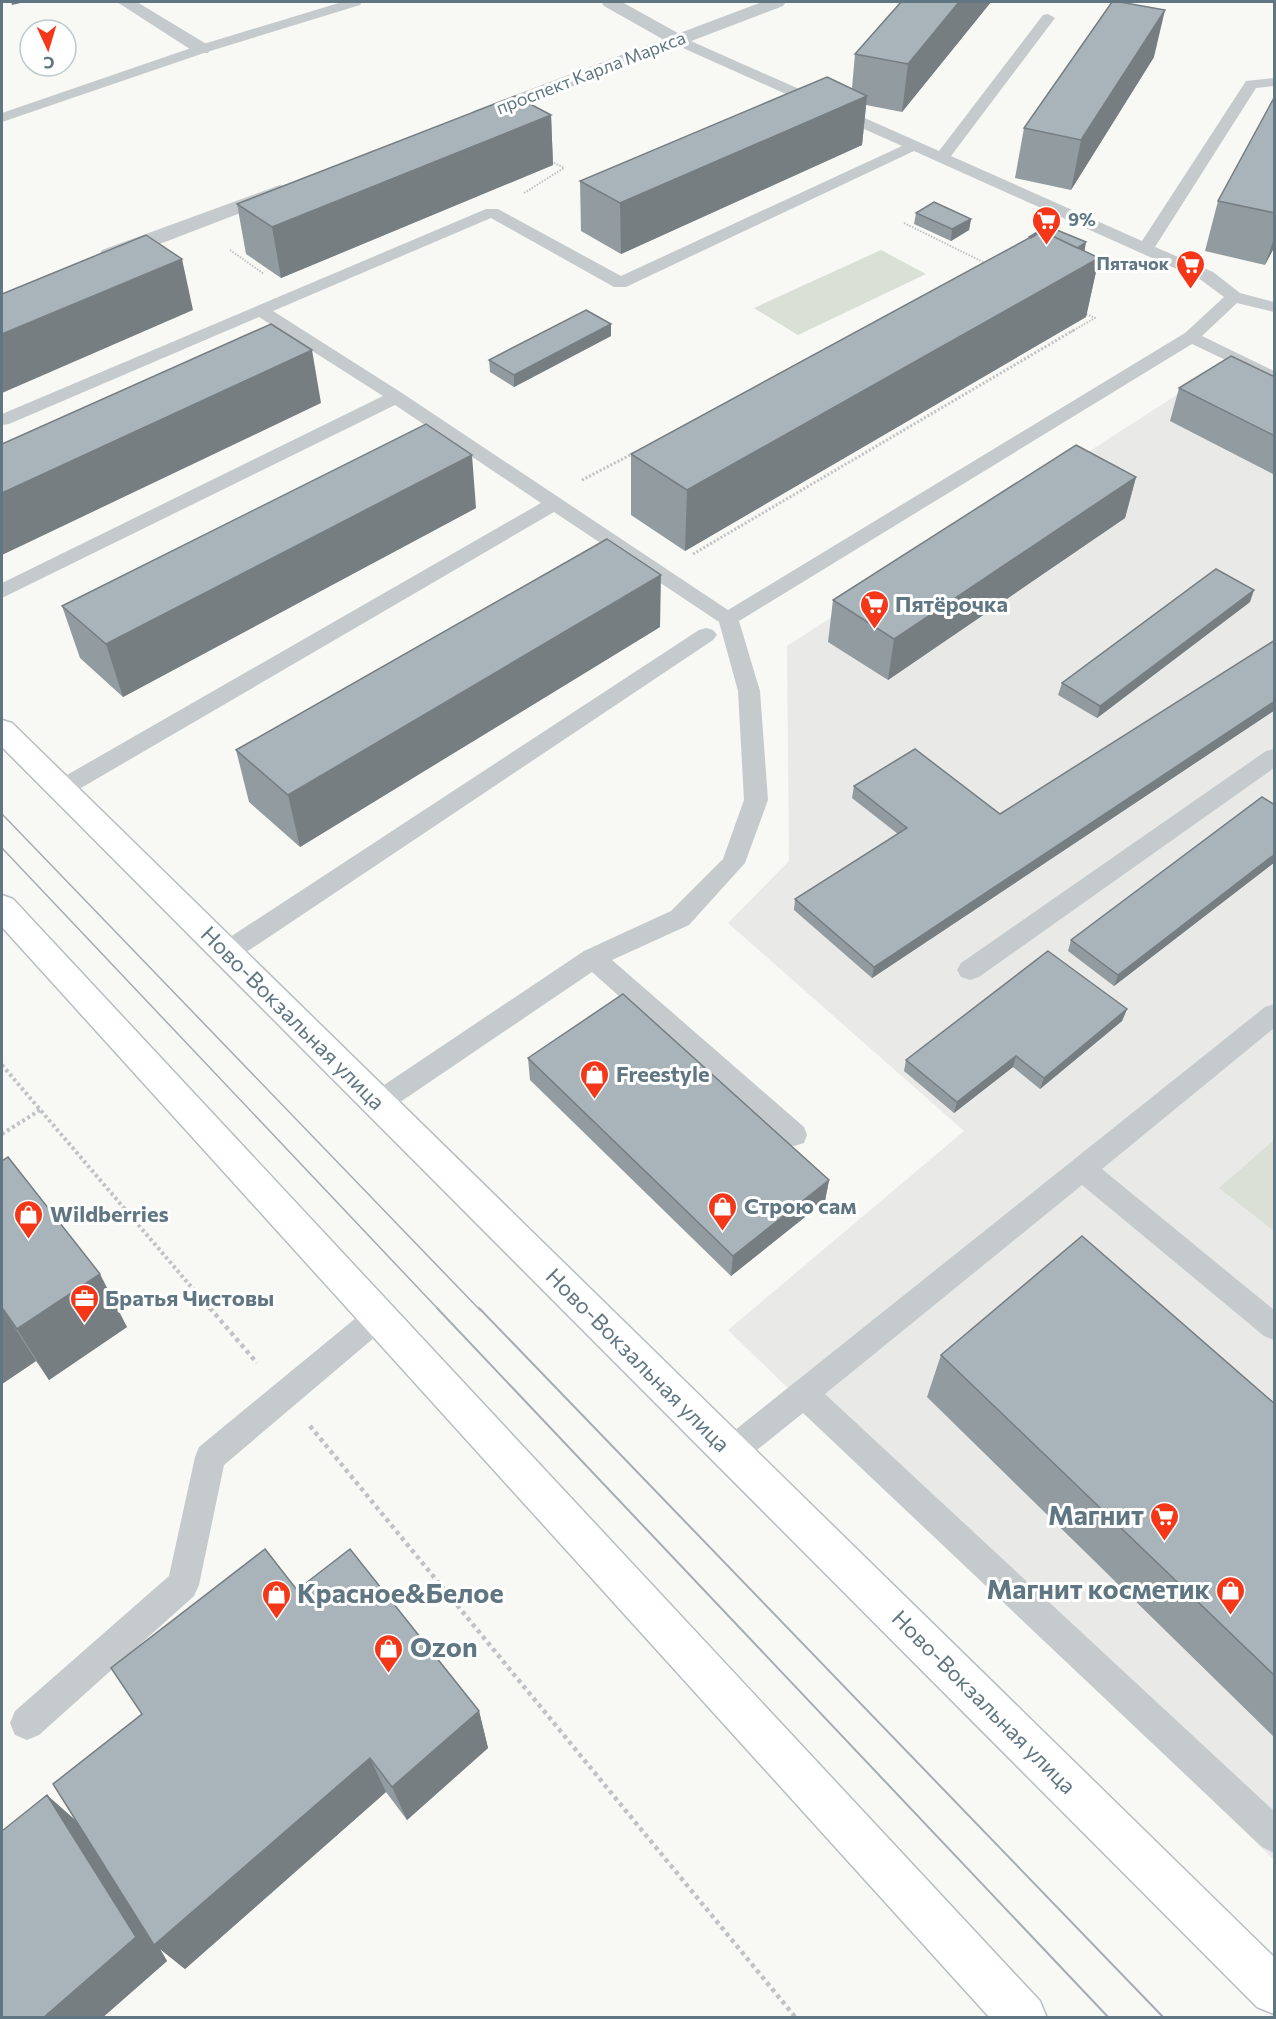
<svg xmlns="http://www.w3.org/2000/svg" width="1276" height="2019" font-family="Commissioner,sans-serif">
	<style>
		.built { fill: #e9e9e8 }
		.green { fill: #dae0d5 }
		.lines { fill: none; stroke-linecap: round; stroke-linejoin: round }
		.secondary-casing { stroke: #b7bec2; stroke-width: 3 }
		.path-far3 { stroke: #c0c3c5; stroke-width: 2; stroke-dasharray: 1.5 1.5; stroke-linecap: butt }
		.path-far2 { stroke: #c0c3c5; stroke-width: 3; stroke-dasharray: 2 2; stroke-linecap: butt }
		.path-far1 { stroke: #c0c3c5; stroke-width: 4; stroke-dasharray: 3 3; stroke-linecap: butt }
		.path { stroke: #c0c3c5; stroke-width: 4.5; stroke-dasharray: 4 4; stroke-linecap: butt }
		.service { fill: #c5cacd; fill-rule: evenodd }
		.minor { fill: #c5cacd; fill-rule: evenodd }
		.tertiary { fill: #c5cacd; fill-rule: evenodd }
		.secondary { fill: #fff; fill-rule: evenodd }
		.tram-far1 { stroke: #a5adb2; stroke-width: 1.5 }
		.tram { stroke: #a5adb2; stroke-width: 2 }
		.wall { fill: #919ba0 }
		.shaded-wall { fill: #767e82 }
		.building { fill: #a9b4ba; stroke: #767e82; stroke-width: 1.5 }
		.labels { text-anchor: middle; stroke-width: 6; stroke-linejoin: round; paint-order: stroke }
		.far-street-label { font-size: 18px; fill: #607783; stroke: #fff }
		.far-poi-label { font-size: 18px; font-weight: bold; fill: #607783; stroke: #fff; text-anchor: start }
		.poi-label { font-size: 22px; font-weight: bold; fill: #607783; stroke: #fff; text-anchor: start }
		.street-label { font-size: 22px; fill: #607783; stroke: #fff }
		.near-poi-label { font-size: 27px; font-weight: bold; fill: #607783; stroke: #fff; text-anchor: end }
	</style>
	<rect width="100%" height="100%" fill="#f8f8f5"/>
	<path class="built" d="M1217,369L1274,398V1860L728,1330L964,1131L728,923L789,861L787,646Z"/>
	<path class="green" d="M881,250L926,274L798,335L754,308Z
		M1274,1140V1231L1219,1188Z"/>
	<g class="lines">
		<defs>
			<path id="secondary" d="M2,720L12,723L1274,1957V2014L1257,2007L2,747Z
				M2,895L13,899L1040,2001L1047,2018H990L2,927Z"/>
		</defs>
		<use href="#secondary" class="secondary-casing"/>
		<path class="path-far3" d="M524,193L564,168L549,160
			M904,223L987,264
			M230,250L264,274
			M1071,332L1095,318L1084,313"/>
		<path class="path-far2" d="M582,480L634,453
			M693,554L1074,330"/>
		<path class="path-far1" d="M2,1065L211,1310
			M2,1134L40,1110"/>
		<path class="path" d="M210,1308L257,1363
			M310,1426L796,2018"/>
		<path class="service" d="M342,2H362L360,5L207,52L2,122V113L197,46Z
			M1048,14L1055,18L951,156L1142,241L1246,81L1274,78V86L1256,88L1155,247L1213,272L1240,293L1274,302V312L1237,303L1202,336L1274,371V383L1192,344L739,621L760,691L768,800L745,863L689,925L612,960L804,1127L807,1135L804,1143L794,1146L784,1143L592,972L387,1111L378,1114L369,1111L365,1103L369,1095L584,951L671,911L723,859L744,800L738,691L719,622L554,512L69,795L61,797L53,795L50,789L53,783L541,503L395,405L2,598V583L383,396L259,317L9,424L2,425V414L486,209H498L621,276L902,146L674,44L672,41L674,38H684L939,151L1043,15ZM914,151L1201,280L1224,297L1185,333L728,610L402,393L273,311L491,218L614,287H626Z
			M706,628L713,630L717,635L713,640L236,959L227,962L218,959L215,952L218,945L699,630Z
			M1274,749V768L979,977L970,980L961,977L957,970L961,963L1266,751Z
			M1274,1004V1028L1102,1169L1274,1310V1340L1264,1336L1082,1185L825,1394L1274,1811V1853L1262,1847L803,1413L742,1462L731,1467L720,1462L716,1452L720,1442L1265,1007Z
			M378,1304L388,1308L393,1317L388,1326L224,1465L199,1585L194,1596L39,1735L27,1740L15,1735L10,1723L15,1711L169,1576L195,1457L199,1447L368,1308Z"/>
		<path class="minor" d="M117,2H137L208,45L211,49L208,53H196Z
			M601,2H622L685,37L688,41L685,45H673L604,6Z"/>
		<path class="tertiary" d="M762,2H786L783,6L487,119H473L470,115L473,111Z
			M280,185L287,187L290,191L287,195L118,260L110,261L102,260L99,255L102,250Z"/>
		<use href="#secondary" class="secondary"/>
		<path class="tram-far1" d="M2,814L480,1310
			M2,848L439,1310"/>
		<path class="tram" d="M437,1308L1109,2018
			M479,1308L1164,2018"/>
	</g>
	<path class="wall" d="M901,2H991L902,112L866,105L862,145L621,254L581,231L580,181L852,88L855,54Z
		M1154,57L1071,190L1015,178L1024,128Z
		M1275,96V246L1265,265L1205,251L1218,201Z
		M551,115L553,165L281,278L246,254L237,204Z
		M916,213L971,219L969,230L951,241L914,224Z
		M1029,237L1086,242L1084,251L1099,258L1086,317L685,551L631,515V454L1029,239Z
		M611,324V336L514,387L490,372L489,360Z
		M1275,377V475L1170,421L1179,388Z
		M1136,477L1125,518L888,680L828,642L833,600Z
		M476,508L123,697L80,658L62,606Z
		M1250,602L1097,718L1058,695L1062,683Z
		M660,627L300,847L249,802L236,750Z
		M1275,640V710L872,978L794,910L795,899L898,834L852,798L854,786L1000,814Z
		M1275,805V862L1114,986L1068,951L1071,940Z
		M1127,1009L1122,1021L1040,1089L1013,1067L954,1113L904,1071L906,1060Z
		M528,1058L829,1180L825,1201L731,1276L530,1080Z
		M2,1161L127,1327L49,1380L36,1361L2,1384Z
		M941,1355L1275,1404V1738L927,1397Z
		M297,1590L479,1711L488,1748L407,1820L386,1792L185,1969L160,1949L167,1961L102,2018H2L75,1820Z"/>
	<path class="shaded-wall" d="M11,2H25L12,5Z
		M959,2H991L902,112L908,64Z
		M1165,10L1154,57L1071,190L1081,140Z
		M867,96L862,145L621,254L620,203Z
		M551,115L553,165L281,278L272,227Z
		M971,219L969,230L951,241L952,229Z
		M1275,235V246L1265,265Z
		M1086,242L1084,254L1068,253Z
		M1099,258L1086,317L685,551L687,490Z
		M182,259L193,310L2,393V334Z
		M611,324V336L514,387V375Z
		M312,350L321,403L2,555V493Z
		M472,455L476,508L123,697L106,644Z
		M1136,477L1125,518L888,680L894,639Z
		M661,575L660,627L300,847L288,795Z
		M1254,590L1250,602L1097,718L1100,706Z
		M1275,701V710L872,978L874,967Z
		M1275,854V862L1114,986L1118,975Z
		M1127,1009L1122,1021L1040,1089L1044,1078Z
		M1016,1056L1013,1067L954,1113L957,1102Z
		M829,1180L825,1201L731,1276L733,1256Z
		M100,1274L127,1327L49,1380L17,1329Z
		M3,1309L36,1361L2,1384V1310Z
		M479,1711L488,1748L407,1820L392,1787Z
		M370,1758L386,1792L185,1969L160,1949L167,1961L102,2018H43L47,1795L81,1825Z"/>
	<path class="building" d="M901,2H959L908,64L855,54Z
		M1112,2H1120L1165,10L1081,140L1024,128Z
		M827,77L867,96L620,203L580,181Z
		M515,96L551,115L272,227L237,204Z
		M1275,96V213L1218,201Z
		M934,202L971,219L952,229L916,213Z
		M1047,226L1086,242L1077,248L1042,231L1031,238L1029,237Z
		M1042,231L1099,258L687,490L631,454Z
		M146,235L182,259L2,334V294Z
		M586,310L611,324L514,375L489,360Z
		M271,324L312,350L2,493V444Z
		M1231,356L1275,377V436L1179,388Z
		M426,424L472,455L106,644L62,606Z
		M1076,445L1136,477L894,639L833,600Z
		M607,539L661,575L288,795L236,750Z
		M1216,569L1254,590L1100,706L1062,683Z
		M1275,640V701L874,967L795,899L907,828L854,786L915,749L1000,814Z
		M1262,797L1275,805V854L1118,975L1071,940Z
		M1048,951L1127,1009L1044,1078L1016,1056L957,1102L906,1060Z
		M623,994L829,1180L733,1256L528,1058Z
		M8,1157L100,1274L17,1329L3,1309L2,1310V1161Z
		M1082,1236L1275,1404V1676L941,1355Z
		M265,1549L297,1590L350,1549L479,1711L392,1787L370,1758L154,1945L53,1784L142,1714L111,1668Z
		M47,1795L136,1937L43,2018H2V1831Z"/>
	<defs>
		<symbol id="supermarket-pin" viewBox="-11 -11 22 30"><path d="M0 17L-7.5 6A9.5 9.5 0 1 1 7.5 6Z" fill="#f43719" stroke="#fff"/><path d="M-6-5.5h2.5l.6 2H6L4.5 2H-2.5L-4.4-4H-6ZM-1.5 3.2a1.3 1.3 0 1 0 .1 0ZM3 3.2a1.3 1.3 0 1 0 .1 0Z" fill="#fff"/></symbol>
		<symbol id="shop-pin" viewBox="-11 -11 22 30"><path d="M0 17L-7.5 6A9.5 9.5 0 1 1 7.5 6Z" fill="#f43719" stroke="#fff"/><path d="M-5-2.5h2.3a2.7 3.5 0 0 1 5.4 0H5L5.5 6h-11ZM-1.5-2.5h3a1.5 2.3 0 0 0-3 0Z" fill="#fff"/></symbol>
		<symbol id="office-pin" viewBox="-11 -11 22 30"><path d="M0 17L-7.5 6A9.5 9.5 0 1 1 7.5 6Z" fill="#f43719" stroke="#fff"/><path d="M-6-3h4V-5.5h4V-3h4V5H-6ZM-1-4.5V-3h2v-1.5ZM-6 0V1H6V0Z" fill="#fff"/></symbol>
	</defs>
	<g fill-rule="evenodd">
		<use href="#supermarket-pin" x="1030" y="204" width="33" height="45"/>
		<use href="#supermarket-pin" x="1174" y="248" width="33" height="45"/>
		<use href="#supermarket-pin" x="858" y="588" width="33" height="45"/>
		<use href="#shop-pin" x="578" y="1058" width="33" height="45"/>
		<use href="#shop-pin" x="706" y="1190" width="33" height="45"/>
		<use href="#shop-pin" x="12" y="1198" width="33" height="45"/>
		<use href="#office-pin" x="68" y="1282" width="33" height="45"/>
		<use href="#supermarket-pin" x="1148" y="1500" width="33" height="45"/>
		<use href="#shop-pin" x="1214" y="1574" width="33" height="45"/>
		<use href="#shop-pin" x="260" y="1578" width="33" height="45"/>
		<use href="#shop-pin" x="372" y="1632" width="33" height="45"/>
	</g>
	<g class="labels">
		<g class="far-street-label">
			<text transform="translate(591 73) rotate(-21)" y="6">проспект Карла Маркса</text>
		</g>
		<g class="far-poi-label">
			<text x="1068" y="226">9%</text>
			<text x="1169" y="270" text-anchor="end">Пятачок</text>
		</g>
		<g class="poi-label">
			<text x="895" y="612">Пятёрочка</text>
			<text x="616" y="1082">Freestyle</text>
			<text x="744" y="1214">Строю сам</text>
			<text x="50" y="1222">Wildberries</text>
			<text x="105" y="1306">Братья Чистовы</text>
		</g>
		<g class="street-label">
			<text transform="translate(293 1018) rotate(45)" y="8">Ново-Вокзальная улица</text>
			<text transform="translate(638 1360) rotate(45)" y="8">Ново-Вокзальная улица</text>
			<text transform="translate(984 1702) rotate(45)" y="8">Ново-Вокзальная улица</text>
		</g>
		<g class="near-poi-label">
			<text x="1144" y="1525">Магнит</text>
			<text x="1210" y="1599">Магнит косметик</text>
			<text x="297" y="1603" text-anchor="start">Красное&amp;Белое</text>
			<text x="410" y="1657" text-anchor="start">Ozon</text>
		</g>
	</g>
	<rect width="1276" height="2019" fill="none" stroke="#607783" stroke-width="6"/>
	<g transform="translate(48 48) rotate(176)"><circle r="28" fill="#ffffff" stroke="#bfc9cd" stroke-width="1.5"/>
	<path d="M0-4.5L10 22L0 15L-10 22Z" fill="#f43719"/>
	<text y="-9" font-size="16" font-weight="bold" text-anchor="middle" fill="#607783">С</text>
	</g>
</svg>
